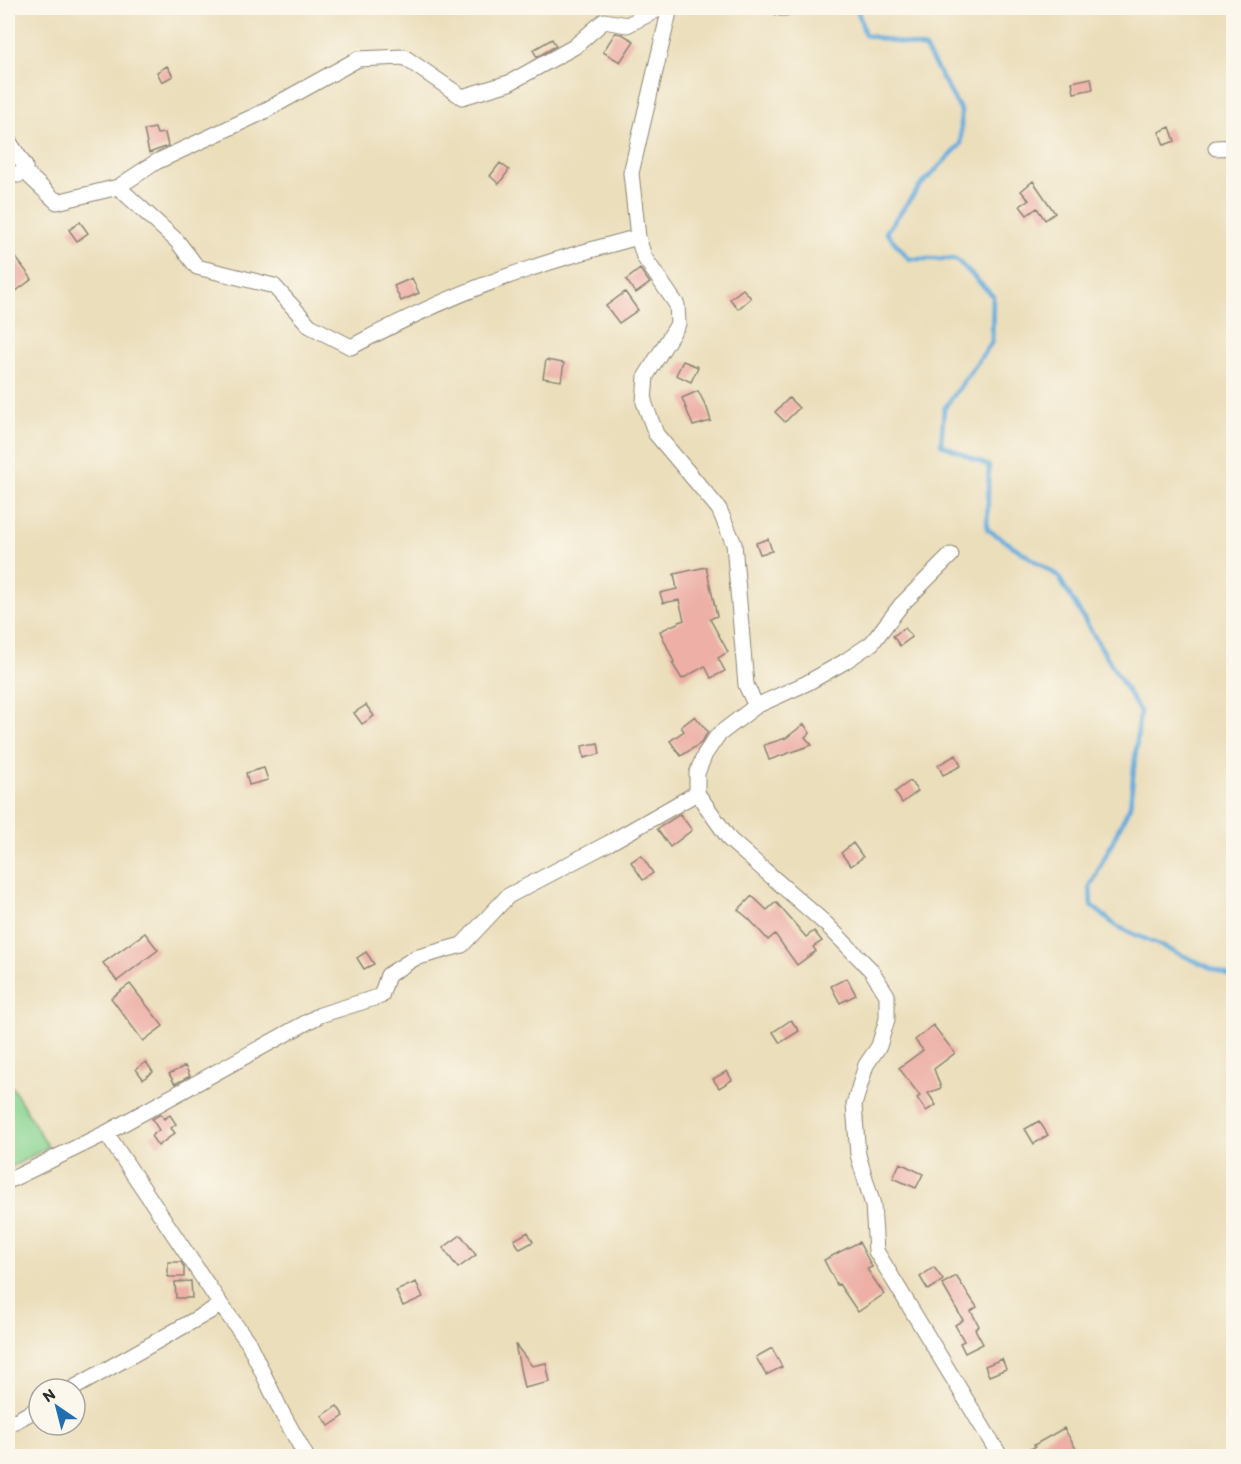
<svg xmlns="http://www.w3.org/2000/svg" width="1241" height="1464" font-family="Itim,sans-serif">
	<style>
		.green { fill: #89d491; stroke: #5a805e; stroke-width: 1.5 }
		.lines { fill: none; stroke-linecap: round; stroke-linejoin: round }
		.stream { stroke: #65acdc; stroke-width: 4.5 }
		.building { fill: #edafa6 }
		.minor-casing { stroke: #8b8473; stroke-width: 17 }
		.minor { stroke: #fff; stroke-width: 15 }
	</style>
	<rect width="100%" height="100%" fill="#fbf7ec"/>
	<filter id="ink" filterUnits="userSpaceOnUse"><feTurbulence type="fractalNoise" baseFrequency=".0167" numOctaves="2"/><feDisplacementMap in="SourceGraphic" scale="12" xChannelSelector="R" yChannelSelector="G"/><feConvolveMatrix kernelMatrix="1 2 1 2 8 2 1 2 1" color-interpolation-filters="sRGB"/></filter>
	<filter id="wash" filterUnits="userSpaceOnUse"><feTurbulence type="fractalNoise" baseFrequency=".008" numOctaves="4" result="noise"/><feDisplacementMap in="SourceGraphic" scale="24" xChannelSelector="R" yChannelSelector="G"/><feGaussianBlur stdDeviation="1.35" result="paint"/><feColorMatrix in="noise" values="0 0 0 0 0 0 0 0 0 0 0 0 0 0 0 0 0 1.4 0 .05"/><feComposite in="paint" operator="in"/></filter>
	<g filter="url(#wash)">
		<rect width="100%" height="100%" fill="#ebdebb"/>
		<path class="green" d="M8,1080L48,1147L8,1169Z"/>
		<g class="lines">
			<path class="stream" d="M857,8L865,35L925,48L961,111V144L920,186L886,232L909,259H956L993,296L992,342L944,409L941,444L989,466L987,529L1058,576L1140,712L1130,806L1090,887L1091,905L1116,926L1234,978"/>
		</g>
		<g id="blocks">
			<path class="building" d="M615,33L622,34L634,41L620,62L603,52Z
				M552,39L556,46L537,57L533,50Z
				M167,66L173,76L162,82L157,72Z
				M1091,78L1093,89L1074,93L1072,82Z
				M1170,127L1175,141L1164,145L1159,132Z
				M155,128L157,134L165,133L168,146L149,153L144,130Z
				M500,163L509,170L499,184L490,176Z
				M1033,181L1055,213L1045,220L1037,208L1027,215L1020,206L1029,200L1021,191Z
				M80,222L88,233L77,241L69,230Z
				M14,255L32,279L8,297V260Z
				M640,269L650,283L636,293L626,280Z
				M412,278L419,293L401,301L394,286Z
				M743,289L751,298L738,309L730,299Z
				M625,292L638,310L619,323L606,306Z
				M546,360L564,363L561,381L543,378Z
				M683,361L698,367L691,382L676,375Z
				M698,391L707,408L711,421L693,426L682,398Z
				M789,398L799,408L785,422L775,412Z
				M768,539L772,551L760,554L756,543Z
				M706,567L717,616L710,619L728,652L718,658L725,671L711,678L705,666L682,679L672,663L674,662L660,631L684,620L679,600L663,603L660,593L677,589L674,574Z
				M905,628L912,637L900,646L893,636Z
				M366,705L374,716L362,724L354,713Z
				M695,716L708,732L701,743L681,756L670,741L684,731L681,727Z
				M804,724L810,733L805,737L812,745L769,760L764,745L786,738Z
				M598,743L600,754L584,758L582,746Z
				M956,755L961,766L943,775L938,765Z
				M264,768L268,780L249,785L246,773Z
				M910,781L918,791L902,803L895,792Z
				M680,814L692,830L670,847L657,829Z
				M853,843L863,857L851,866L841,853Z
				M641,855L653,873L643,880L631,862Z
				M752,896L767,910L776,902L806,937L814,931L822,941L813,947L816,951L797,965L775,934L768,940L749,919L738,910Z
				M145,933L158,950L117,981L103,963Z
				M366,952L374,964L364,969L357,958Z
				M847,978L856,995L840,1003L831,986Z
				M130,984L163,1026L143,1041L111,998Z
				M791,1020L799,1031L780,1043L773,1032Z
				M933,1025L955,1053L934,1069L941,1088L928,1093L936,1105L926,1111L917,1098L920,1096L899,1068L923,1050L915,1040Z
				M146,1062L153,1072L143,1079L136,1069Z
				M185,1066L190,1076L175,1084L169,1074Z
				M727,1071L732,1080L719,1088L713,1079Z
				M161,1114L164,1119L170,1115L176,1124L171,1128L175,1133L158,1146L151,1136L159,1130L152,1119Z
				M1039,1121L1048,1135L1034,1144L1025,1129Z
				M900,1163L923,1174L916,1188L893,1178Z
				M528,1232L533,1242L520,1249L514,1240Z
				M461,1235L476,1255L458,1268L443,1248Z
				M859,1242L872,1267L867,1269L884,1294L858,1312L839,1284L837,1285L824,1260Z
				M168,1262H181L184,1267V1277H168Z
				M934,1267L943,1280L928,1290L920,1277Z
				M956,1276L977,1307L971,1311L979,1326L975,1329L983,1344L965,1353L960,1343L964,1341L955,1325L963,1320L942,1284Z
				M191,1281L192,1298H176L175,1282Z
				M416,1282L423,1297L403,1306L396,1291Z
				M515,1344L532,1366L546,1363L550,1382L524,1388Z
				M772,1348L782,1367L766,1375L756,1357Z
				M1002,1359L1006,1369L989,1376L985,1366Z
				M337,1406L344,1416L329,1426L322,1416Z
				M1064,1428L1080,1456H1013L1035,1447L1034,1445Z"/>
		</g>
	</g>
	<g filter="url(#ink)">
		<use href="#blocks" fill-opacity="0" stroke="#8b8473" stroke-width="1.5"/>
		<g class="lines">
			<defs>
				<path id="minor" d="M670,8L631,173L638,237L644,257L677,305L678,324L646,376L644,402L656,434L719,509L734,544L746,685L756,706L718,735L705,754L697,773V793L730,840L827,925L871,970L887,995V1019L879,1046L866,1065L854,1105L858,1155L873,1205L876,1251L1000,1456
					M779,8H786
					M8,140L25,166V172L57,202L118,187L156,162L259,114L358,59L404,57L462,97L509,83L574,47L604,21L627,25L661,8
					M1216,148L1234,147
					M8,172L18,175L25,172
					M118,187L177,241L197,267L274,286L310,326L351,347C409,316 469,288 532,268C566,256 602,247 638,237
					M756,706L807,683L844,662L872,643L901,605L951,555
					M106,1133L221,1305L248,1342L282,1413L306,1456
					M8,1181L106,1133L320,1015L381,996L388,975L415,958L462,945L508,896L609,843L697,793
					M72,1389L221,1305
					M8,1425L39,1408"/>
			</defs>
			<use href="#minor" class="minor-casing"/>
			<use href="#minor" class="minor"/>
		</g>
	</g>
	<rect width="1241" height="1464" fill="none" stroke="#fbf7ec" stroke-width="30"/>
	<g transform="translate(57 1407) rotate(325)"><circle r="28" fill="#fbf7ec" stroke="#a8a59f" stroke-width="1.5"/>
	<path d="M0-4.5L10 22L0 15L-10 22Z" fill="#1f6fb2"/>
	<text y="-9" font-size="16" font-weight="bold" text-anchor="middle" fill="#2b2b2b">N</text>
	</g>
</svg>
